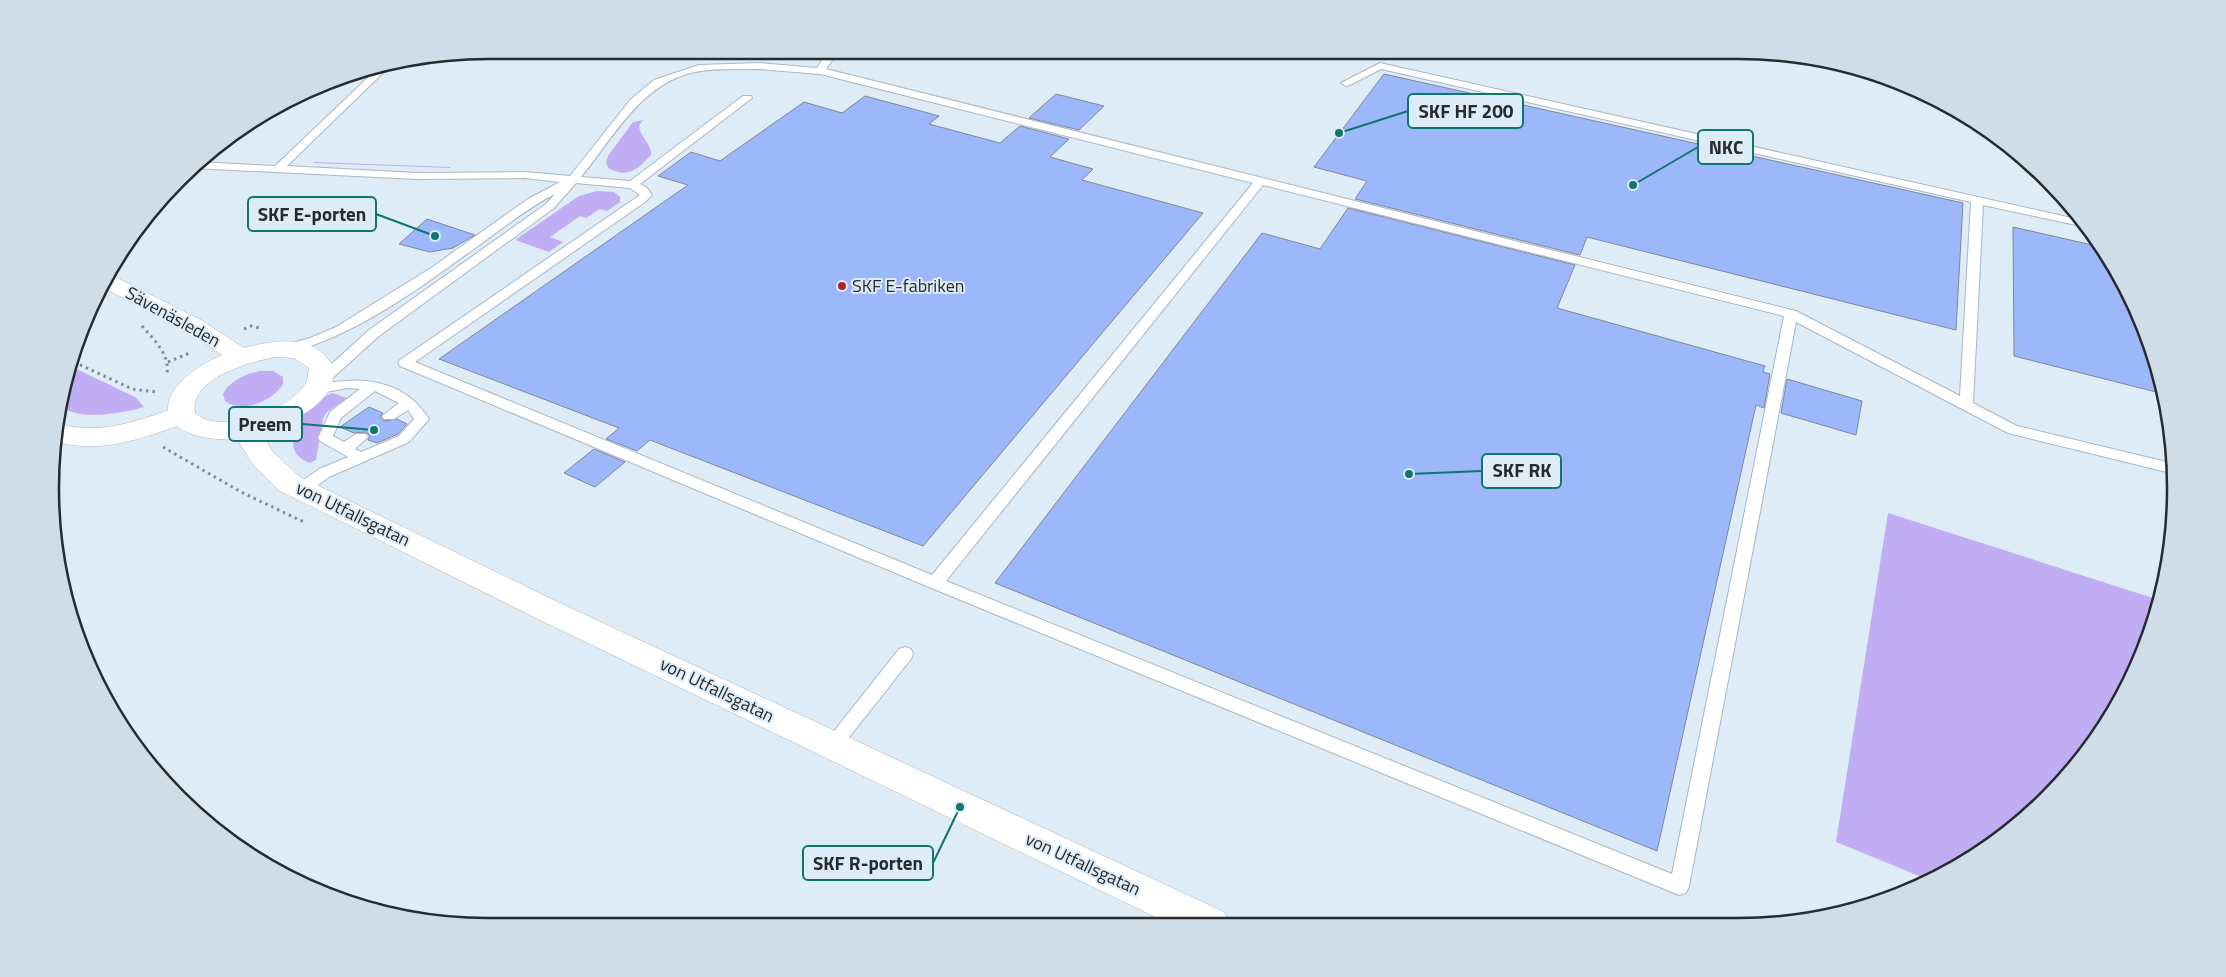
<svg xmlns="http://www.w3.org/2000/svg" width="2226" height="977" font-family="'Titillium Web',sans-serif">
	<style>
		.green { fill: #c1adf4 }
		.building { fill: #9db7fb; stroke: #818795 }
		.lines { fill: none; stroke-linecap: round; stroke-linejoin: round }
		.service-casing { stroke: #a9b7c2; stroke-width: 2 }
		.minor-casing { stroke: #a9b7c2; stroke-width: 1 }
		.tertiary-casing { stroke: #a9b7c2; stroke-width: 1 }
		.path { stroke: #828c93; stroke-width: 3; stroke-dasharray: 2.5 4; stroke-linecap: butt }
		.service { fill: #fff; fill-rule: evenodd }
		.minor { fill: #fff; fill-rule: evenodd }
		.tertiary { fill: #fff; fill-rule: evenodd }
		.poi-dot { fill: #b32130; stroke: #ddecf7; stroke-width: 2 }
		.labels { text-anchor: middle; stroke-width: 4; stroke-linejoin: round; paint-order: stroke }
		.poi-label { font-size: 18px; fill: #262b2f; stroke: #ddecf7; text-anchor: start }
		.street-label { font-size: 18px; fill: #262b2f; stroke: #ddecf7 }
		.rim { fill: none; stroke: #262b2f; stroke-width: 2.5 }
		.leader { fill: none; stroke: #0f766e; stroke-width: 2 }
		.callout-dot { fill: #0f766e; stroke: #ddecf7; stroke-width: 2 }
		.callout { fill: #ddecf7; stroke: #0f766e; stroke-width: 2 }
		.callout-label { font-size: 19px; text-anchor: middle; font-weight: bold; fill: #262b2f }
	</style>
	<rect width="100%" height="100%" fill="#ddecf7"/>
	<path class="green" d="M643,120L639,126C640,137 652,144 651,155C638,169 628,179 608,168L606,162L608,156L633,122Z
		M315,162L450,167V168L313,163Z
		M597,191L614,192L620,197V202L607,211L600,209L586,218L580,216L550,237L563,242L549,252L515,240L579,196Z
		M72,367L135,397L144,407C122,413 75,423 58,403Z
		M260,371H273L283,377V384C273,401 242,414 225,401L223,394C230,380 246,374 260,371Z
		M332,393L347,398L327,412L323,418L316,460L310,463C291,456 290,442 297,425C300,419 303,412 308,408C315,402 323,397 332,393Z
		M1888,513L2159,600L2153,630L2102,732L2005,836L1929,880L1836,842Z"/>
	<path class="building" d="M1384,74L1963,203L1956,330L1587,237L1580,255L1355,199L1367,181L1314,167Z
		M1056,94L1104,106L1079,130L1029,118Z
		M865,96L939,116L929,124L1000,143L1020,126L1069,139L1050,157L1093,169L1082,180L1203,213L923,546L650,440L637,451L606,439L619,428L439,359L688,185L658,176L691,152L720,161L804,102L842,113Z
		M1348,208L1575,265L1557,308L1765,366L1763,372L1770,374L1764,408L1756,405L1657,851L995,583L1262,233L1320,249Z
		M427,219L475,235L453,248L430,252L399,244Z
		M2013,227L2101,247L2131,295L2161,375L2164,394L2014,356Z
		M1787,379L1862,401L1856,435L1781,413Z
		M369,407L383,413L380,416L384,421L397,419L407,424L398,434L377,443L368,440L370,436L366,432L354,433L340,427Z
		M594,449L625,462L595,487L564,473Z"/>
	<g class="lines">
		<defs>
			<path id="service" d="M829,50H839L826,69L1796,311L1960,396L1971,202L1381,69L1350,85L1346,86L1341,83L1380,63L2085,221L2090,228L1983,205L1973,403L2017,426L2175,464V474L2008,433L1796,322L1689,886L1686,893L1679,895L929,587L400,366L398,363L400,360L640,195L630,188L576,183L554,208L379,336L327,383C367,376 406,382 429,419L409,442L329,477L307,493H297L294,489L297,485L319,469L348,457L320,441L318,438L330,412L360,389L348,388L314,394L309,393L307,390L312,386L313,381L369,330L546,204L555,194C529,207 506,226 482,243C422,286 359,335 287,353L280,349L282,346L310,338L336,327L431,268L528,199L560,182L525,178L417,179L192,168L197,162L275,166L378,68L390,66L287,166L417,173L525,172L570,176L631,99L654,80L699,65L759,63L817,68ZM759,69L820,74L1253,183L932,575L415,362L645,202L652,195L647,188L640,184L752,98L751,96H743L630,181L581,177C615,136 643,79 701,71C720,68 740,70 759,69ZM1263,185L1784,316L1672,874L946,581ZM375,391L399,403L382,416L384,419H394L408,410L414,419L399,436L361,452L355,449L368,437L366,434H356L344,442L333,436L341,418Z
				M905,647L911,649L913,654L911,659L839,750L833,753L827,750L824,745L827,740L899,649Z"/>
			<path id="minor" d="M183,406L192,409L196,415L192,421C148,436 101,456 55,441L56,423C104,437 138,419 183,406Z"/>
			<path id="tertiary" d="M107,273L201,320L244,348C270,341 308,334 327,358C330,361 333,365 333,368C339,403 287,425 261,433L273,452L300,477L560,603L1224,912L1230,925H1172L538,619L280,491L254,466L237,439C217,441 166,437 168,406C171,382 203,363 222,355L185,330L102,287ZM277,357L294,358L309,368C308,374 308,381 304,386C287,411 220,436 195,413C189,378 251,361 277,357Z"/>
		</defs>
		<use href="#service" class="service-casing"/>
		<use href="#minor" class="minor-casing"/>
		<use href="#tertiary" class="tertiary-casing"/>
		<path class="path" d="M142,326C154,340 170,354 167,374
			M244,329L251,326L259,328
			M74,362L132,389L156,392
			M168,362L192,352
			M163,447L241,492L306,523"/>
		<use href="#service" class="service"/>
		<use href="#minor" class="minor"/>
		<use href="#tertiary" class="tertiary"/>
	</g>
	<circle class="poi-dot" cx="842" cy="286" r="5"/>
	<g class="labels">
		<g class="poi-label">
			<text x="852" y="292">SKF E-fabriken</text>
		</g>
		<g class="street-label">
			<text transform="translate(173 317) rotate(29)" y="6">Sävenäsleden</text>
			<text transform="translate(353 514) rotate(26)" y="6">von Utfallsgatan</text>
			<text transform="translate(717 690) rotate(26)" y="6">von Utfallsgatan</text>
			<text transform="translate(1083 864) rotate(25)" y="6">von Utfallsgatan</text>
		</g>
	</g>
	<path d="M0 0H2226V977H0ZM488 59H1738A429 429 0 0 1 2167 488V489A429 429 0 0 1 1738 918H488A429 429 0 0 1 59 489V488A429 429 0 0 1 488 59Z" fill="#cedde7" fill-rule="evenodd"/>
	<path class="rim" d="M488 59H1738A429 429 0 0 1 2167 488V489A429 429 0 0 1 1738 918H488A429 429 0 0 1 59 489V488A429 429 0 0 1 488 59Z"/>
	<path class="leader" d="M1339 133L1408 111M1633 185L1698 147M435 236L376 214M374 430L302 424M1409 474L1482 471M960 807L933 863"/>
	<g class="callout-dot">
		<circle cx="1339" cy="133" r="5"/>
		<circle cx="1633" cy="185" r="5"/>
		<circle cx="435" cy="236" r="5"/>
		<circle cx="374" cy="430" r="5"/>
		<circle cx="1409" cy="474" r="5"/>
		<circle cx="960" cy="807" r="5"/>
	</g>
	<g class="callout">
		<rect x="1408" y="94" width="115" height="34" rx="5"/>
		<rect x="1698" y="130" width="55" height="34" rx="5"/>
		<rect x="248" y="197" width="128" height="34" rx="5"/>
		<rect x="229" y="407" width="73" height="34" rx="5"/>
		<rect x="1482" y="454" width="79" height="34" rx="5"/>
		<rect x="803" y="846" width="130" height="34" rx="5"/>
	</g>
	<g class="callout-label">
		<text x="1466" y="118">SKF HF 200</text>
		<text x="1726" y="154">NKC</text>
		<text x="312" y="221">SKF E-porten</text>
		<text x="265" y="431">Preem</text>
		<text x="1522" y="477">SKF RK</text>
		<text x="868" y="870">SKF R-porten</text>
	</g>
</svg>
